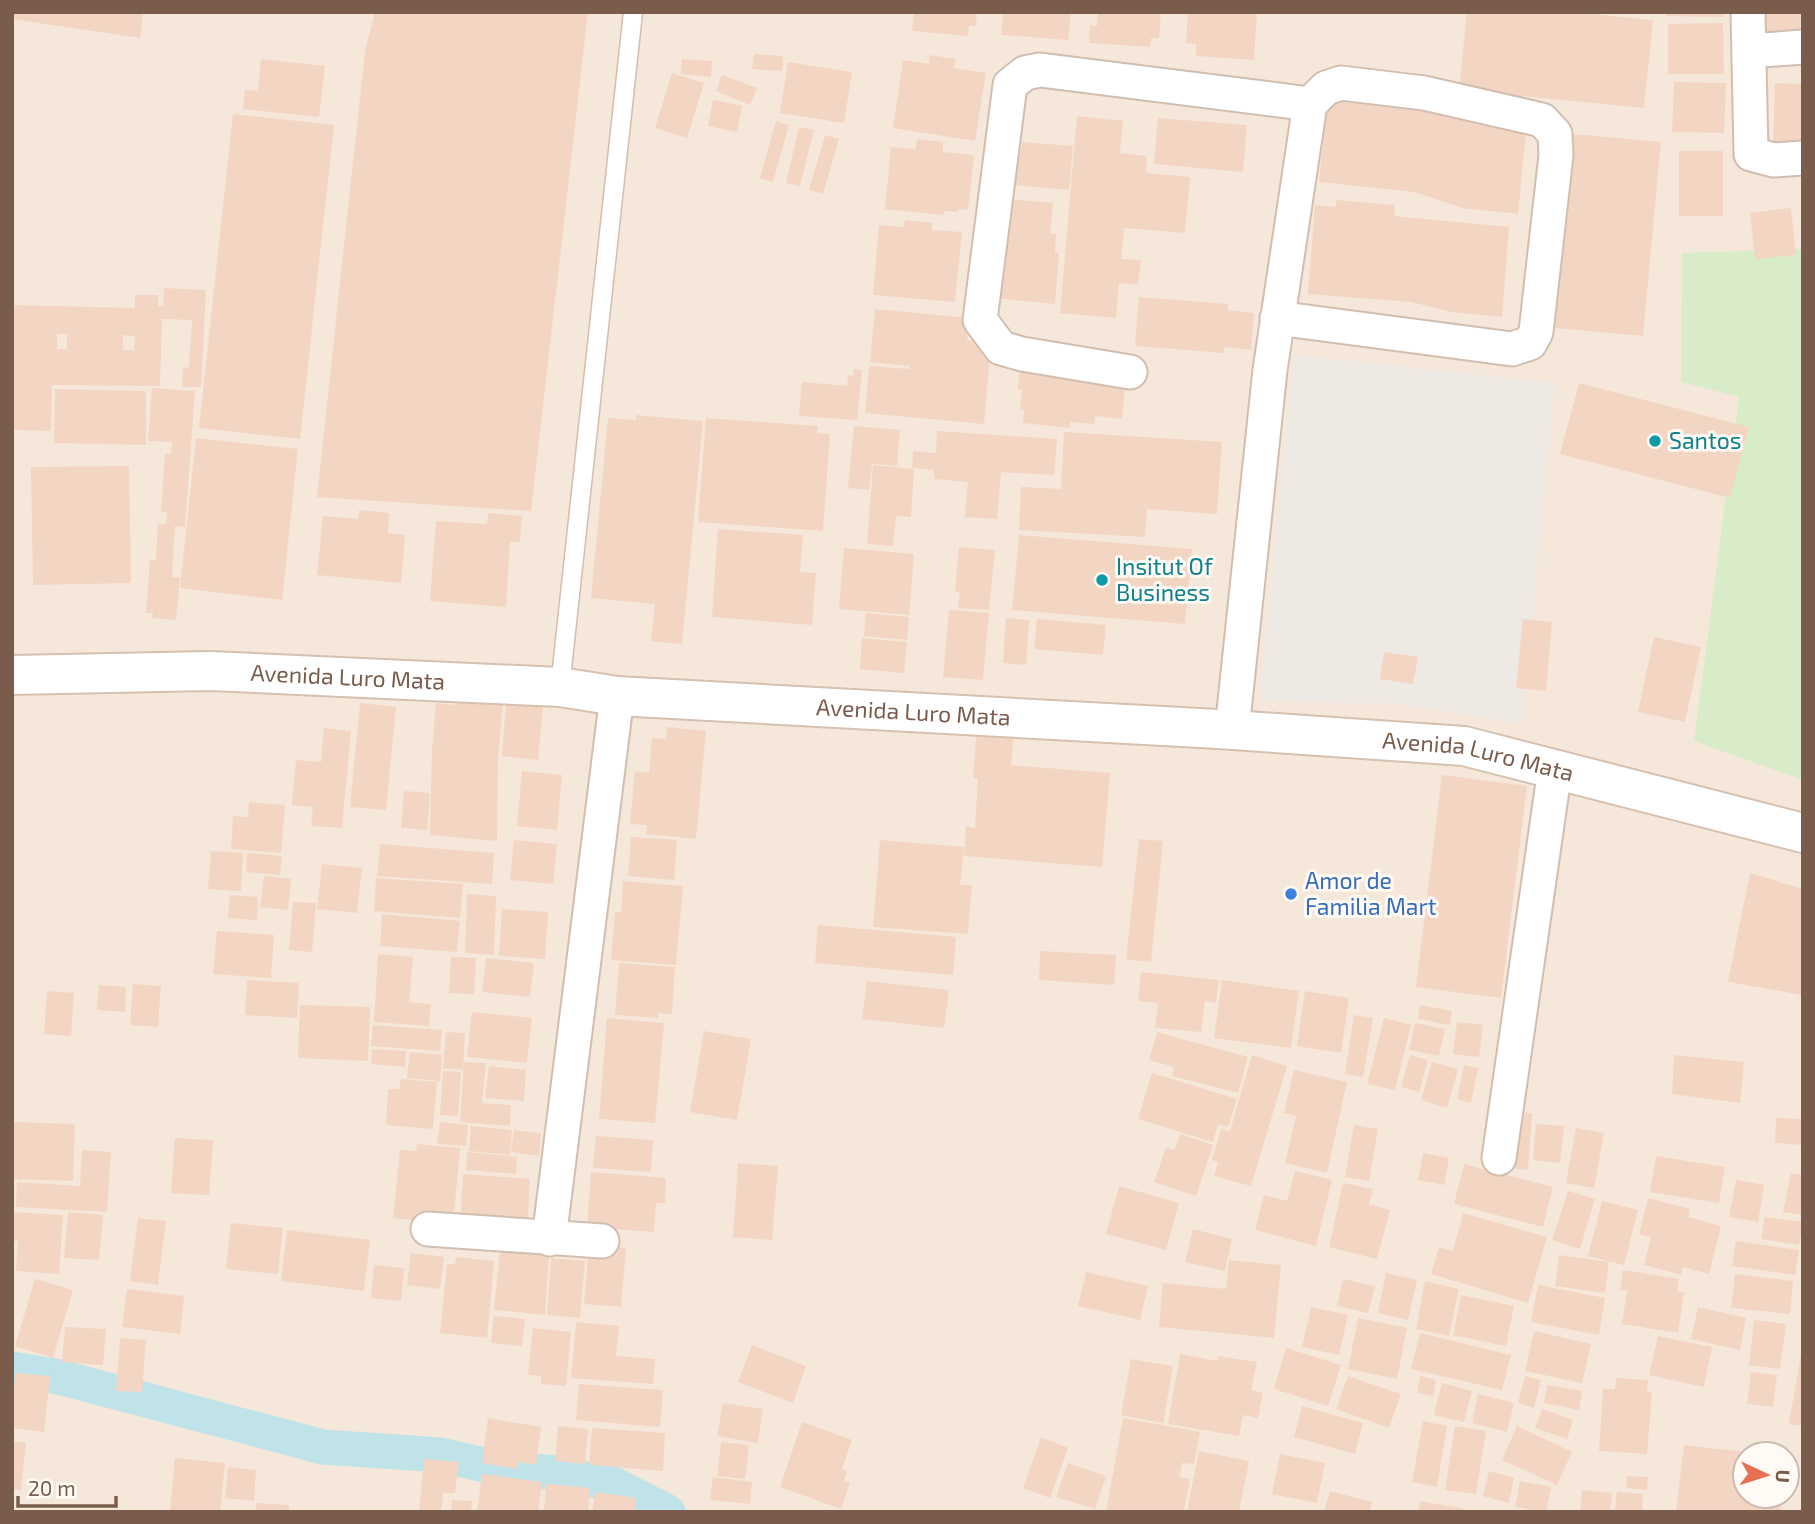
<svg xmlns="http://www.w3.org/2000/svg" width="1815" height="1524" font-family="'Exo 2',sans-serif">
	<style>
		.residential { fill: #f5e8da; fill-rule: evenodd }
		.industrial { fill: #efe9e4 }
		.green { fill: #d8ecc9 }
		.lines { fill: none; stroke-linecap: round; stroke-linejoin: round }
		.canal { stroke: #bfe3e8; stroke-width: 35 }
		.building { fill: #f3d5c3; fill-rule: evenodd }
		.lane-casing { stroke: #d1beb0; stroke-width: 21 }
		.street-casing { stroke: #d1beb0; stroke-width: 37 }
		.secondary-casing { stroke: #d6c0b0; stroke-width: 42 }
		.lane { stroke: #fff; stroke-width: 18 }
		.street { stroke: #fff; stroke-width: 33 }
		.secondary { stroke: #fff; stroke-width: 38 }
		.culture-dot { fill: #0f9aa8; stroke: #fffaf3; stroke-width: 2.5 }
		.shop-dot { fill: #3f7fe0; stroke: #fffaf3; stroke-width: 2.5 }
		.labels { text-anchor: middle; stroke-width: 6; stroke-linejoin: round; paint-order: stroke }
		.culture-label { font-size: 23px; fill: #0d838f; stroke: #fffaf3; text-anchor: start }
		.street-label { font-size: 23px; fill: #7a5c4d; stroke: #fffaf3 }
		.shop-label { font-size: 23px; fill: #366cbe; stroke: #fffaf3; text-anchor: start }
	</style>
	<rect width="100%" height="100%" fill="#fdf6ec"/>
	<path class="residential" d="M12,12H1803V1512H12ZM1745,1454H1787V1496H1745Z"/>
	<path class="industrial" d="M1293,355L1555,383L1522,724L1400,704L1260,701Z"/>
	<path class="green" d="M1803,249V780L1694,741L1739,397L1681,382L1682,253Z"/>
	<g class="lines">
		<path class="canal" d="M12,1369L55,1376L323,1447L441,1455L497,1468L556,1473L613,1484L668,1512"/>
	</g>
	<path class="building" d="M13,12H143L140,38L12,19Z
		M375,12H588L531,511L317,497L365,51Z
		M914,12H977L976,26H969L968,36L912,31Z
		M1003,12H1071L1068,40L1001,35Z
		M1098,12H1161L1159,38H1151L1150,47L1089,43L1090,25L1097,26Z
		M1188,12H1257L1254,60L1196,56V44L1186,43Z
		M1467,12H1573L1653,20L1644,108L1459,90Z
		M1666,12H1723V17L1666,16Z
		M1758,12H1801L1800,41L1757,40Z
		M1723,23L1724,74H1668V24Z
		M754,54L783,56L782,71L752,69Z
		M930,55L956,59L954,68L986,73L975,141L893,128L903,60L929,64Z
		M261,59L325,66L319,117L243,109L245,90L258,91Z
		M682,59L712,61L711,77L681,74Z
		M788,62L852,72L844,123L780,113Z
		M672,73L704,83L687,138L655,128Z
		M722,75L757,88L750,105L716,91Z
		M1674,82L1726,83L1724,133L1672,132Z
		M1775,83L1803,84V151L1773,150Z
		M1328,89L1527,121L1518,214L1462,208L1414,192L1319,182Z
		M713,100L742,106L737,132L708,126Z
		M233,114L334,125L300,439L199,428Z
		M1077,116L1123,121L1120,153L1147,156L1146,173L1190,177L1185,233L1124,228L1121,259L1141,260L1138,285L1119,283L1116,318L1060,313Z
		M1158,118L1247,125L1243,172L1154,164Z
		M776,121L789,125L773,182L760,178Z
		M799,127L814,130L800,186L786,183Z
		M1562,133L1661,142L1643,336L1544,327Z
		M825,135L839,139L823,194L809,190Z
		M917,139L943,142V152L974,155L968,210L958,209V212L944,211L943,215L885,209L891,147L916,149Z
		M1022,142L1073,146L1069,190L1001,184L1004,148L1022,150Z
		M1679,151H1723V216H1679Z
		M1008,199L1053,203L1050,234H1056L1055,253H1059L1055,304L992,298Z
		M1336,200L1395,205L1394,216L1509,227L1502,317L1451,312L1411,302L1308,294L1315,205L1336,207Z
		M1791,208L1796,255L1755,259L1750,213Z
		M905,220L932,223V230L962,232L955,302L873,295L879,225L904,227Z
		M164,288L206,290L201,387H182L183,367L189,368L192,320L162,319L160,386L52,385L51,431L12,430V305L135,308V295H158V306H163ZM57,334H67V349H57ZM123,335L135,336L134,350H123Z
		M1139,297L1228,304V310L1254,313L1251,350L1224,347V353L1135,346Z
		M875,309L970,318L967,340L991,342L984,424L865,413L869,366L909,369L910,366L870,362Z
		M1021,360L1126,374L1122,419L1095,416L1094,424L1070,422V428L1023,423L1024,410H1020L1022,389H1018Z
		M854,369L862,370L857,420L799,416L802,382L847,386L848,375L853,376Z
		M1579,383L1749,427L1730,498L1560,454Z
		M152,388L195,391L185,527L175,526L172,577H180L176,620L152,618L153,613H146L150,560H156L158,524H166L167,512L161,511L165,453L171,454L172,442L148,441Z
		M55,389L146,391V445L54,443Z
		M636,415L703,421L682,644L651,641L655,604L591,598L608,418L636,420Z
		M706,418L818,426L817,433L830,434L823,531L698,522Z
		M854,426L900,430L897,466L872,464L869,490L848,488Z
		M937,431L1057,439L1054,475L1001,472L997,519L965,517L968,482L934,479V470L912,468L913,451L936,453Z
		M1064,432L1222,442L1217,514L1147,509L1145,537L1019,530L1021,487L1061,489Z
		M196,438L298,449L282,600L180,588Z
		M873,465L914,469L911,517L896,516L893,546L867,544Z
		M129,466L131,583L33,585L31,467Z
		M359,510L389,513L388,533L405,535L401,583L317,575L323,516L358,519Z
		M488,513L522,516L520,542H510L506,607L430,601L436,521L487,524Z
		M718,529L803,535L800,572L816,573L812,625L712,617Z
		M1019,535L1192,549L1185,624L1012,610Z
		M959,547L995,550L989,610L958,608L960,592L955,591Z
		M844,548L914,554L909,615L839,609Z
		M949,610L989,613L983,680L943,677Z
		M866,613L909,617L907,640L864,636Z
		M1006,618L1029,620L1026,665L1003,663Z
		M1037,619L1106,625L1103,655L1034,649Z
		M1523,619L1552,622L1546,691L1516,688Z
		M1654,637L1701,647L1685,722L1638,712Z
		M862,638L907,642L904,673L860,669Z
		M1384,652L1418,657L1413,684L1380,679Z
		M457,697L503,700L498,757L497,841L430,835L432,751L436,703L456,705Z
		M360,703L396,707L386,810L350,807Z
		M506,704L543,707L538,760L502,756Z
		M977,726L1014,729L1011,765L1110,773L1102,867L964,856L966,826L975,828L978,779L973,778Z
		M667,727L706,731L696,839L646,834L647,825L630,824L635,771L649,773L652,738L666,739Z
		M324,728L351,731L342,828L311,826L313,807L292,805L296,760L321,762Z
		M522,771L562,775L557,830L517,826Z
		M1442,775L1527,786L1501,998L1416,987Z
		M404,791L430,793L427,830L401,828Z
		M249,802L285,805L281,853L231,849L233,816L248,817Z
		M631,837L677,840L674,880L628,876Z
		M1139,839L1163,841L1151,962L1126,959Z
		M514,840L557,844L553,884L510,880Z
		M880,840L964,847L960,885H972L968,934L873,927Z
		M380,844L494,853L492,884L377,876Z
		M211,851L243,853L241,891L208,889Z
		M247,853L282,856L280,875L246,872Z
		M322,864L362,868L357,913L317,909Z
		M1750,873L1803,889V995L1728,982Z
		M264,876L291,879L288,910L260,907Z
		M376,878L463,884L460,918L374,911Z
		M623,881L683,886L676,965L611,960L615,912H621Z
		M467,894L496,896L494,955L465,953Z
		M230,895L258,897L257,920L228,918Z
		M293,902L316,903L312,952L289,950Z
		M502,909L548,912L545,959L499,956Z
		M382,914L460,921L457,952L380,946Z
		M818,925L956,937L953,975L815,963Z
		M217,931L274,935L271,978L213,974Z
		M1040,951L1116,955L1114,985L1039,980Z
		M378,954L413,957L409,1002L431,1004L429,1026L374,1022Z
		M451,957L476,958L474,994L449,993Z
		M486,958L534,963L530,997L482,992Z
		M619,963L675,967L672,1014L658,1013V1018L615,1015Z
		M1141,972L1219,980L1216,1003L1205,1001L1201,1032L1155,1028L1158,1003L1138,1001Z
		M247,980L299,983L297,1018L245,1015Z
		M1222,980L1299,991L1291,1048L1214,1038Z
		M867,981L949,990L944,1028L862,1019Z
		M133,984L161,986L158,1027L130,1025Z
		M99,985L126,987L125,1012L97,1010Z
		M47,991L74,993L71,1036L44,1034Z
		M1305,991L1349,998L1341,1053L1297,1046Z
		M300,1005L370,1007L368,1061L298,1058Z
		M1420,1005L1452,1011L1450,1025L1418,1019Z
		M472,1012L532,1018L527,1063L467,1057Z
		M1354,1015L1373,1018L1363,1077L1345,1074Z
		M607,1018L664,1023L655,1123L599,1119Z
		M1384,1018L1411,1025L1395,1090L1367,1084Z
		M1457,1022L1483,1025L1479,1057L1453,1054Z
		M1415,1023L1445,1029L1439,1056L1409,1050Z
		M373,1025L442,1030L440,1051L371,1046Z
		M704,1031L751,1039L737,1120L690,1112Z
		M446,1032L465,1033L463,1070L443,1068Z
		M1157,1032L1248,1057L1238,1093L1172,1076L1174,1067L1149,1060Z
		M372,1049L406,1051L405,1067L371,1064Z
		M410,1052L442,1055L440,1081L407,1078Z
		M1252,1055L1287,1066L1251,1186L1214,1176L1218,1162L1212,1160L1221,1129L1230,1131Z
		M1410,1055L1428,1060L1419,1092L1401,1087Z
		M1674,1055L1744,1062L1740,1103L1672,1094Z
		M464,1062L486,1063L482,1103L511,1105L510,1126L460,1122Z
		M1432,1062L1458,1069L1447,1108L1421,1100Z
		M1464,1065L1478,1068L1471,1103L1457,1099Z
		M489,1066L526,1070L524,1101L485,1098Z
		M1294,1070L1347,1082L1327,1173L1285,1163L1296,1116L1284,1113Z
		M443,1071L461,1072L458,1116L440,1115Z
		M1152,1073L1237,1099L1228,1127L1218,1124L1213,1142L1138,1119Z
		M401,1079L437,1082L433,1129L386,1125L388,1089H399Z
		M1512,1112L1532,1113L1528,1170L1507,1168Z
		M1776,1118L1803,1119V1145L1775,1143Z
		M12,1122L75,1124L73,1181L12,1179Z
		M440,1122L468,1125L466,1146L437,1144Z
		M1536,1124L1564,1126L1560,1163L1533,1160Z
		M1354,1125L1378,1129L1369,1181L1345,1177Z
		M471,1126L512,1130L510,1155L469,1151Z
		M1576,1128L1604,1133L1594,1188L1566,1183Z
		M514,1130L541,1133L539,1156L511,1152Z
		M1180,1134L1213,1145L1196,1196L1154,1182L1166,1147L1174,1150Z
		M596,1136L653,1140L651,1172L593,1168Z
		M175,1138L213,1140L209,1195L171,1193Z
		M417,1144L460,1148L453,1224L393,1218L400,1150L416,1151Z
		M82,1150L111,1152L107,1212L16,1207L17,1182L80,1186Z
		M467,1152L510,1156V1159V1156L517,1157L516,1174L466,1170Z
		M1423,1153L1449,1158L1444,1185L1418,1180Z
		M1656,1156L1725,1167L1719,1203L1650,1192Z
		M738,1163L778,1166L772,1240L733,1237Z
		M1464,1164L1553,1187L1543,1227L1454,1204Z
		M1295,1171L1332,1180L1316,1246L1255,1230L1264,1195L1287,1201Z
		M591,1172L666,1178L665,1203H656L654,1232L587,1227Z
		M1791,1173L1803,1175V1215L1783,1212Z
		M463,1174L530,1179L527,1229L460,1225Z
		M1736,1180L1764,1185L1758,1222L1729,1217Z
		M1343,1183L1373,1189L1369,1204L1390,1210L1377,1259L1329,1247Z
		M1119,1186L1179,1203L1166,1250L1106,1234Z
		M1568,1191L1595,1199L1580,1249L1552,1240Z
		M1648,1198L1690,1209L1688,1217L1721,1226L1709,1274L1683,1267L1681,1275L1644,1265L1651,1237L1639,1234Z
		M1602,1201L1638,1210L1624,1265L1588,1256Z
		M12,1212L63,1215L59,1274L16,1271L18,1241H12Z
		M68,1212L103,1215L99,1260L64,1258Z
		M1463,1213L1547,1237L1528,1303L1431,1274L1439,1247L1453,1251Z
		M1765,1217L1803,1222L1799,1245L1761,1239Z
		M138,1218L166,1221L158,1285L130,1281Z
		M231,1223L283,1228L278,1274L226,1269Z
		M1193,1229L1232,1239L1225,1271L1185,1262Z
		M287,1230L370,1240L364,1291L281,1281Z
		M1736,1241L1799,1250L1795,1275L1732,1266Z
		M589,1245L626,1248L621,1307L584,1304Z
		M500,1251L549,1255L545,1315L494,1310Z
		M411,1253L444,1257L440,1289L407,1285Z
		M1559,1255L1609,1262L1605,1293L1555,1286Z
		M456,1257L494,1261L487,1338L440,1333L447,1264H455Z
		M551,1258L585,1261L580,1318L547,1315Z
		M1229,1260L1281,1265L1274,1338L1159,1327L1163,1283L1226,1289Z
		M374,1265L404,1268L401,1301L371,1298Z
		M1623,1270L1679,1279L1677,1291L1684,1292L1678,1333L1622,1324L1627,1291L1620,1290Z
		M1086,1272L1148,1286L1140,1320L1078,1306Z
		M1386,1273L1417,1280L1408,1320L1378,1313Z
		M1735,1274L1793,1281L1790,1314L1731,1308Z
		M35,1279L73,1290L53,1358L15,1346Z
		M1343,1279L1375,1286L1368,1313L1337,1306Z
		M1425,1281L1459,1289L1449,1336L1416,1329Z
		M1538,1285L1605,1298L1599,1335L1531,1322Z
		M127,1289L184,1296L180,1334L122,1327Z
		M1461,1295L1514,1306L1506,1346L1453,1335Z
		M1311,1307L1348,1315L1339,1355L1302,1347Z
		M1698,1307L1746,1318L1740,1350L1691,1339Z
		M494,1316L525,1319L522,1346L491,1343Z
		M1358,1318L1407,1328L1397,1379L1348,1369Z
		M1754,1320L1786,1324L1780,1369L1749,1365Z
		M576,1322L619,1326L616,1356L655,1359L653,1384L571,1378Z
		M65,1327L106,1329L103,1365L62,1362Z
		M533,1328L571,1332L566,1386L541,1384V1376L528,1375Z
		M1534,1331L1591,1344L1582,1383L1525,1371Z
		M1420,1333L1511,1355L1502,1390L1411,1369Z
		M1658,1336L1712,1347L1704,1387L1649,1375Z
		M120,1338L146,1340L142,1392L116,1391Z
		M752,1345L806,1366L793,1403L738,1382Z
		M1286,1348L1341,1365L1328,1406L1274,1389Z
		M1180,1354L1218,1361V1356L1257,1362L1251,1390L1263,1393L1258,1418L1243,1415L1239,1436L1168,1424Z
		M1801,1354H1803V1426L1789,1424Z
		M1131,1359L1173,1366L1163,1423L1121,1415Z
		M1751,1372L1777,1375L1773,1407L1747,1404Z
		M15,1373L50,1376L44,1432L12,1428Z
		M1348,1376L1401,1394L1389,1428L1336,1409Z
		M1420,1376L1436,1380L1433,1396L1417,1393Z
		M1525,1376L1541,1380L1534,1408L1518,1403Z
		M1616,1378L1648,1380L1647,1392H1652L1647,1454L1599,1451L1603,1389H1615Z
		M1442,1383L1472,1391L1464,1422L1434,1415Z
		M579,1384L663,1390L660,1427L576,1420Z
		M1547,1385L1582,1391L1579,1410L1544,1403Z
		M1478,1394L1514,1403L1507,1432L1472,1423Z
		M723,1403L763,1409L758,1443L717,1436Z
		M1302,1406L1363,1423L1355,1454L1294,1437Z
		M1542,1409L1573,1420L1567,1439L1535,1428Z
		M488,1418L541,1427L536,1465L518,1462L517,1469L482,1463Z
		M1123,1418L1200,1432L1194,1464L1182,1463L1179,1477L1190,1479L1184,1510L1106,1512Z
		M1423,1421L1447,1426L1437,1487L1412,1482Z
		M802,1422L852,1440L842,1469L847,1471L844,1481L850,1483L841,1509L780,1487Z
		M558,1426L588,1429L585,1464L555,1461Z
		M1455,1426L1486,1431L1476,1494L1445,1490Z
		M1517,1426L1572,1452L1557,1485L1502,1460Z
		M592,1428L665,1433L663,1471L589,1465Z
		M1041,1437L1068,1448L1050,1498L1023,1488Z
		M12,1441L26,1443L21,1490L12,1489Z
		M721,1442L749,1445L745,1479L717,1476Z
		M1684,1445L1745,1452V1496H1768V1499H1782L1780,1512H1676Z
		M1199,1451L1249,1461L1239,1512L1187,1511Z
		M1280,1454L1325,1463L1317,1503L1272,1494Z
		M175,1458L225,1463L220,1512H170Z
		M424,1459L459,1462L455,1493H443L441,1512H419Z
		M1068,1463L1106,1476L1095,1509L1056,1497Z
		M228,1467L256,1470L254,1501L225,1498Z
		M1489,1471L1514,1478L1509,1503L1483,1496Z
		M482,1474L542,1482L538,1512H477Z
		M1627,1476L1648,1477L1647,1490L1626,1488Z
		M713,1477L752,1482L750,1504L710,1500Z
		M1520,1481L1551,1487L1546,1512L1515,1507Z
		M546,1484L590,1488L588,1512H544Z
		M1582,1490L1612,1493L1610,1512H1580Z
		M1330,1491L1372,1502L1369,1512H1324Z
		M595,1492L636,1498L635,1512H592Z
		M1617,1492L1643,1494L1642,1512H1615Z
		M452,1500L472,1501L471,1512H451Z
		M1420,1501L1465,1509V1512H1418Z
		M256,1503L289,1505V1512H256Z"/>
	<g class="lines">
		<defs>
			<path id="lane" d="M560,687L633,12"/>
			<path id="street" d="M1748,12L1751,154L1774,160L1803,158
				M1749,51L1803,47
				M1130,372L1022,354L1001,348L980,320L1010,85L1025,73L1040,70L1310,104
				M1232,730L1270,370L1310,104L1326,88L1341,83L1424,93L1542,120L1555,134L1556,155L1536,332L1530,343L1512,349L1277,318
				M1499,1158L1555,769
				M428,1229L602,1241
				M549,1239L617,696"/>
			<g id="secondary">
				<path id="s1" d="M12,675L210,671L560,687L617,696L1218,729L1464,746L1803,833"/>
			</g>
		</defs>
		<use href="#lane" class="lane-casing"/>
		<use href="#street" class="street-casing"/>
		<use href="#secondary" class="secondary-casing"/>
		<use href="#lane" class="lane"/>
		<use href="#street" class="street"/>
		<use href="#secondary" class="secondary"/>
	</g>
	<g class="culture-dot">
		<circle cx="1655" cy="441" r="7"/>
		<circle cx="1102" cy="580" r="7"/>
	</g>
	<circle class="shop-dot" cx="1291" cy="894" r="7"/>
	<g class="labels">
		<g class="culture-label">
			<text x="1669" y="449">Santos</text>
			<text x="1116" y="575">Insitut Of<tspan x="1116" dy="26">Business</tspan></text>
		</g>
		<g class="street-label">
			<text dy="8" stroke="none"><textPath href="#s1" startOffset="336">Avenida Luro Mata</textPath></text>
			<text dy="8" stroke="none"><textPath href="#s1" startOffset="903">Avenida Luro Mata</textPath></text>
			<text dy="8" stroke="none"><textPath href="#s1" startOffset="1470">Avenida Luro Mata</textPath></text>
		</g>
		<g class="shop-label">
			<text x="1305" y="889">Amor de<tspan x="1305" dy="26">Familia Mart</tspan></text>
		</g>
	</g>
	<rect width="1815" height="1524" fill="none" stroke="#7a5c4d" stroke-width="28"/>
	<g transform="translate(1766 1475) rotate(94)"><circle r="33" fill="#fffaf3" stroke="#cabbb1" stroke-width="2"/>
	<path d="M0-5L12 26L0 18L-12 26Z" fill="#e76f51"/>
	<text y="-10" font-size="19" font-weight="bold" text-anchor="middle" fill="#7a5c4d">U</text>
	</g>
	<path d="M18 1496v10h98v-10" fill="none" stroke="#7a5c4d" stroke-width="3.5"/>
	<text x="28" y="1496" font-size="21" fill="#7a5c4d" stroke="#fffaf3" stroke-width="5" paint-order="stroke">20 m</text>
</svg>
